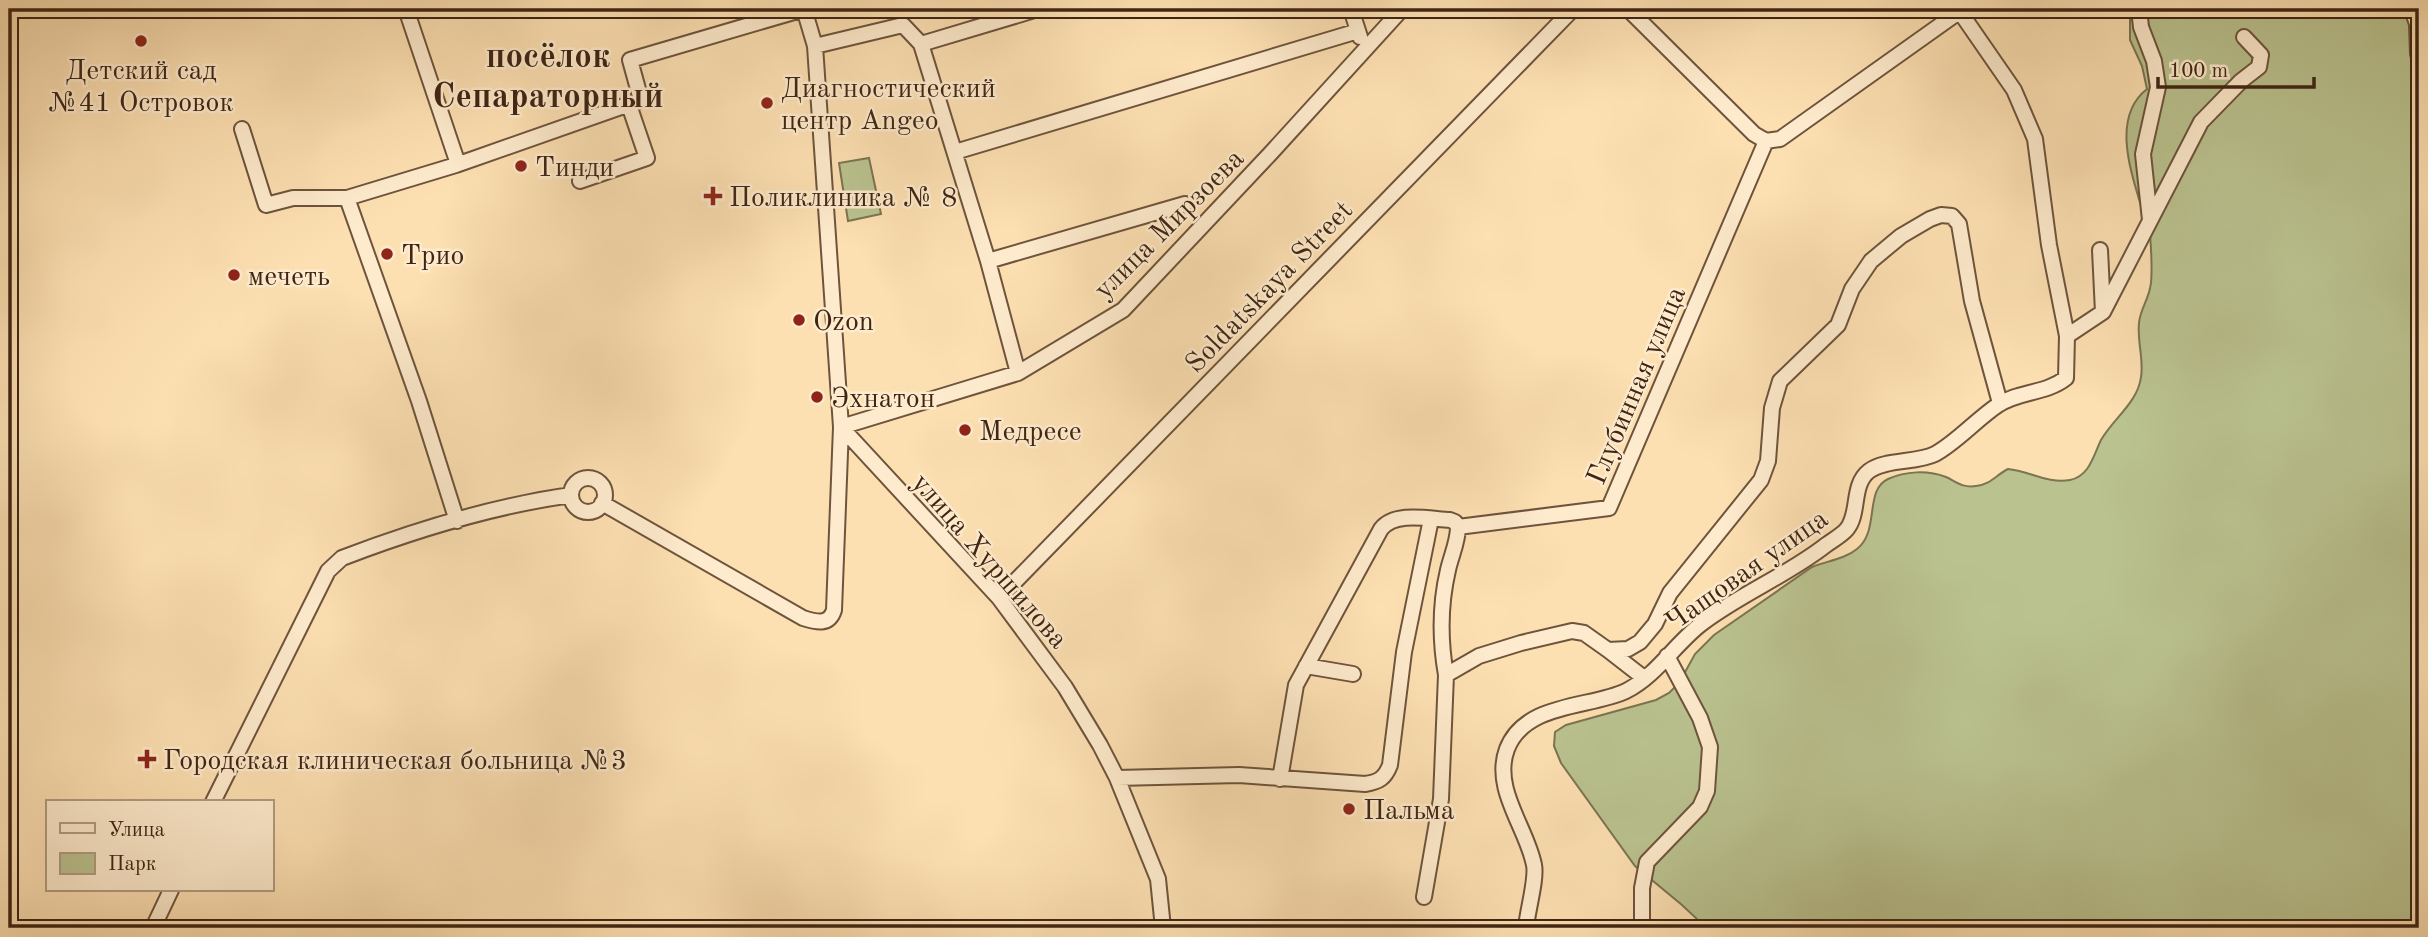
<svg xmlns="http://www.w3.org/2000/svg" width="2428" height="937" font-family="'Old Standard TT',serif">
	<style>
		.green { fill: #bac390; stroke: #7c7452; stroke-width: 2 }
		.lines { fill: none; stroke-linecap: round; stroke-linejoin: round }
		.minor-casing { stroke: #6e543c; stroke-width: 18 }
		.minor { stroke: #feebcd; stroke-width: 14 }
		.poi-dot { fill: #8f2418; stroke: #feebcd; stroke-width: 2.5 }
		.labels { text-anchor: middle; stroke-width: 5; stroke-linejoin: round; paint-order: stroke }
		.poi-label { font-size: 28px; fill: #3f2514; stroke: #feebcd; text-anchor: start }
		.street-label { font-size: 28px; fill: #3f2514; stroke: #feebcd }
		.district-label { font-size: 35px; font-weight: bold; fill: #3f2514; stroke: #feebcd }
	</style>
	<rect width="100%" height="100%" fill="#fde0b2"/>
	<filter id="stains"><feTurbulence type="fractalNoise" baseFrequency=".00286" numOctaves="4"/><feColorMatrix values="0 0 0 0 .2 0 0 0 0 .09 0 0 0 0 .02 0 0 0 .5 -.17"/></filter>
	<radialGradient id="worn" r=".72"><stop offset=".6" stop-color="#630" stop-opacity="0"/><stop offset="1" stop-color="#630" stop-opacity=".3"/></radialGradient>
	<path class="green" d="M2130,9H2419V928H1702L1697,919L1682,905L1635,866L1561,763L1554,746L1555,732L1566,725L1656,700L1669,693L1679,683L1695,654L1714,635L1812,567C1827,561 1845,559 1857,549C1880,531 1864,490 1888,479C1905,471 1928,470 1946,477C1957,482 1962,488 1976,486C1990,485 1996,475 2008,469C2029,471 2048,484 2070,480C2090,476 2094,454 2101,440C2113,419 2138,402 2141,377C2144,360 2137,341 2139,323C2140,310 2148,300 2150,288C2153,278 2151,239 2149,229C2148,222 2144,215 2142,209C2131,172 2111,117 2147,89L2142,66L2130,40Z
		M869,158L881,214L848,221L839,163Z"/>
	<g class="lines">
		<defs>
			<path id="minor" d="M406,9L458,164
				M1351,9L1360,37
				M1628,9L1754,134L1766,141L1780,139L1963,9
				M2139,9L2141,27L2154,61L2158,87L2143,154L2150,220
				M2412,9L2417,24L2418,54
				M921,44L1038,9
				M815,46L903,25L921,44L988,261L1018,373
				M242,129L266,205L293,198H347L456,165L641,100L630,60L804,9
				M955,152L1358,31
				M580,181L647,158L629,105
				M347,198L419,401L457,521
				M988,261L1185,204
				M2103,312L2201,122L2241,81L2259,67L2261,55L2244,37
				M2067,336L2103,312L2100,250
				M841,427L1018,373L1123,310L1270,154L1402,9
				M841,427L999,598L1065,687L1100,745L1117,778L1158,879L1163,928
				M571 495a17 17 0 1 1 34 0a17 17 0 1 1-34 0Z
				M602,503L803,618C816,622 829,626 834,610L841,427L815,46L804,9
				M1458,527L1609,508L1766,141
				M999,598L1573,9
				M1608,650L1644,678
				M1306,666L1353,674
				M1117,778L1239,775L1365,784C1379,782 1385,778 1390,765L1404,652L1431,519
				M1280,779L1296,685L1381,529C1395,511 1429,519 1450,520L1455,522L1458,527C1458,542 1451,556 1448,570C1440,604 1440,641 1446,675
				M213,802L328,571L342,558C415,530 494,506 571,495
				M1424,897L1441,799L1446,675L1479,656L1521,643L1572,631L1584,633L1608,650L1628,649L1640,642L1655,624L1670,593L1761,480L1768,461L1772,408L1780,381L1838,325L1852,289L1871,261L1901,236L1930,219L1941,215L1952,216L1959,224L1972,301L2000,403
				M153,928L171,890
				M1526,928C1527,912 1537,879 1534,865C1527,828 1492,789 1507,749C1525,702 1591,708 1626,691C1656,676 1675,644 1701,624C1740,594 1788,575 1826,545C1833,540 1842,535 1847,529C1860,513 1851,485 1869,471C1885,459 1917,463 1935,454C1956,443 1978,418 1998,405C2018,391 2046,394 2066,378L2067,336L2049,245L2035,139L2014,90L1958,9
				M1642,928V888L1647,862L1700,807L1707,791L1710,747L1700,718L1667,656"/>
		</defs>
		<use href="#minor" class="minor-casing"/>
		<use href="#minor" class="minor"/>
	</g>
	<g class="poi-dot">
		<circle cx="141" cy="41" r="7"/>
		<circle cx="767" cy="103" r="7"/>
		<circle cx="521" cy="166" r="7"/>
		<path d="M709.5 185.5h7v7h7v7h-7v7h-7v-7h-7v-7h7z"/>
		<circle cx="387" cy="254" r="7"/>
		<circle cx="234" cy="275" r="7"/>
		<circle cx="799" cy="320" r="7"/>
		<circle cx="817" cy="397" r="7"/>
		<circle cx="965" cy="430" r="7"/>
		<path d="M143.5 748.5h7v7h7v7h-7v7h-7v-7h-7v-7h7z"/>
		<circle cx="1349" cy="809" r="7"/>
	</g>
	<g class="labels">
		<g class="poi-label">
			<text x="141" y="79" text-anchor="middle">Детский сад<tspan x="141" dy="32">№41 Островок</tspan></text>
			<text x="781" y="97">Диагностический<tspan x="781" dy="32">центр Angeo</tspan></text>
			<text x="535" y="176">Тинди</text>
			<text x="729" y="206">Поликлиника № 8</text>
			<text x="401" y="264">Трио</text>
			<text x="248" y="285">мечеть</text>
			<text x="813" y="330">Ozon</text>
			<text x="831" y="407">Эхнатон</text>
			<text x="979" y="440">Медресе</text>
			<text x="163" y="769">Городская клиническая больница №3</text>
			<text x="1363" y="819">Пальма</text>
		</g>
		<g class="street-label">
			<text transform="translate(1168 223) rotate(-45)" y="10">улица Мирзоева</text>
			<text transform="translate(1268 286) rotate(-46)" y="10">Soldatskaya Street</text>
			<text transform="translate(1635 385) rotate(-67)" y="10">Глубинная улица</text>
			<text transform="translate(991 560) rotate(49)" y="10">улица Хуршилова</text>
			<text transform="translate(1746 569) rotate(-35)" y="10">Чащовая улица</text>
		</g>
		<g class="district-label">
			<text x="548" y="67">посёлок<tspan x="548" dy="40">Сепараторный</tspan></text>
		</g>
	</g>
	<rect width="2428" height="937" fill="none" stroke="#fde0b2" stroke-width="35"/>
	<rect x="10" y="10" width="2407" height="916" fill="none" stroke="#3f2514" stroke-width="3.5"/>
	<rect x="18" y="18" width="2393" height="902" fill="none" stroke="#3f2514" stroke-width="2"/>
	<rect x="46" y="800" width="228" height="91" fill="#feebcd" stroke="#b29c83" stroke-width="2"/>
	<rect x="60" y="823" width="35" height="10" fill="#feebcd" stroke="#b29c83" stroke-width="2"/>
	<text x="108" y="836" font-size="21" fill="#3f2514">Улица</text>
	<rect x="60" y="853" width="35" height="21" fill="#bac390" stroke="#b29c83" stroke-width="2"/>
	<text x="108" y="870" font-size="21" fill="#3f2514">Парк</text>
	<path d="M2158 77v10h156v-10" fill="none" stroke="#3f2514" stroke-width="3.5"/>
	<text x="2169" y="77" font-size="21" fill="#3f2514" stroke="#feebcd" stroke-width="5" paint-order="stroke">100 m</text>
	<rect width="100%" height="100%" filter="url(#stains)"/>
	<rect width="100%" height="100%" fill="url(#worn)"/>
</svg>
